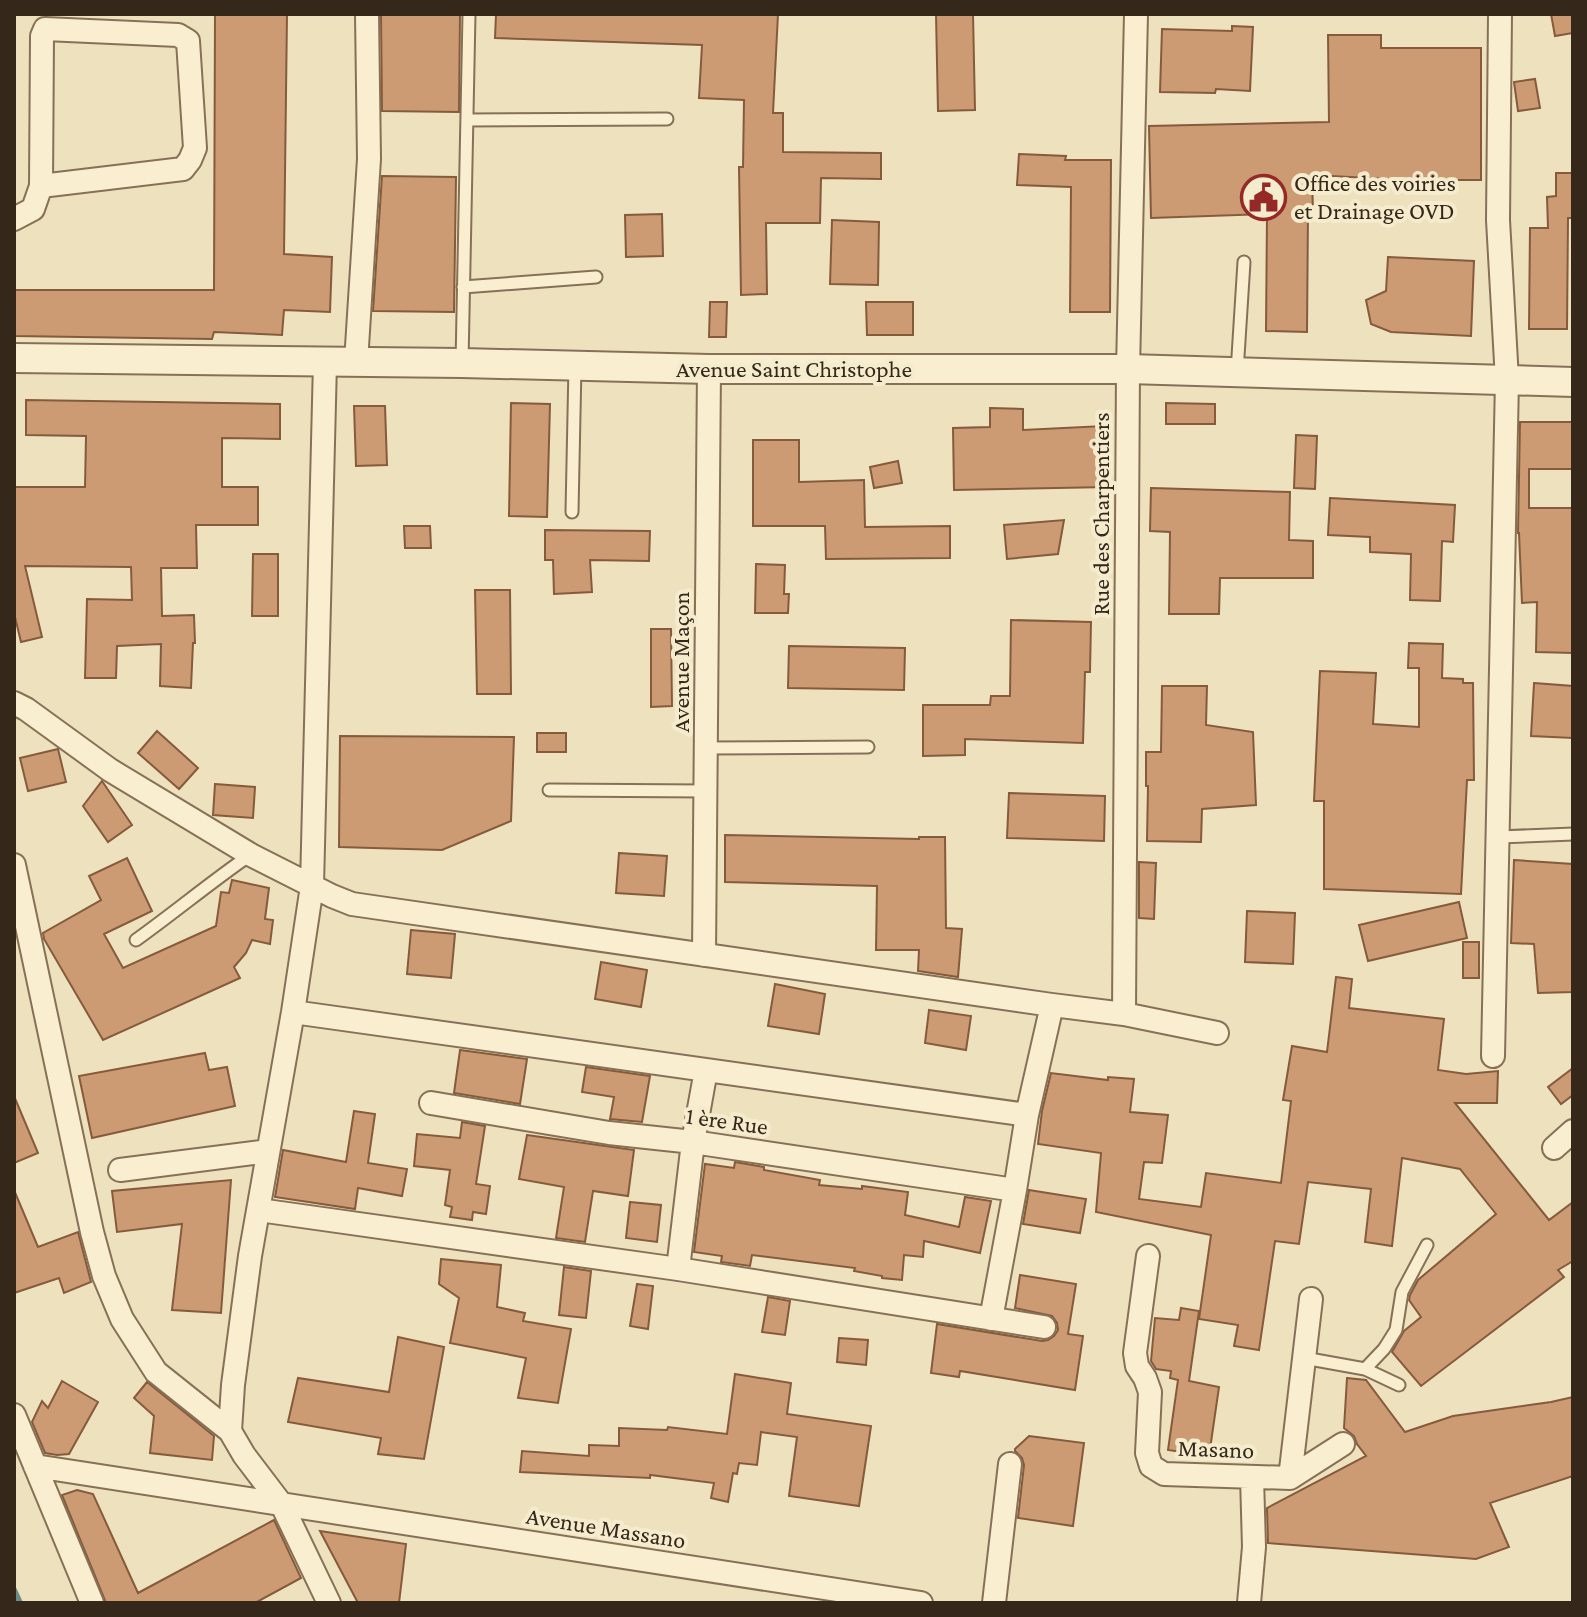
<svg xmlns="http://www.w3.org/2000/svg" width="1587" height="1617" font-family="'Crimson Pro',serif">
	<style>
		.lines { fill: none; stroke-linecap: round; stroke-linejoin: round }
		.stream { stroke: #698c85; stroke-width: 6 }
		.building { fill: #cc9b73; stroke: #855b3c; stroke-width: 2 }
		.service-casing { stroke: #867157; stroke-width: 15 }
		.minor-casing { stroke: #867157; stroke-width: 26 }
		.tertiary-casing { stroke: #867157; stroke-width: 32 }
		.service { stroke: #f9eed0; stroke-width: 11 }
		.minor { stroke: #f9eed0; stroke-width: 22 }
		.tertiary { stroke: #f9eed0; stroke-width: 28 }
		.labels { text-anchor: middle; stroke-width: 8; stroke-linejoin: round; paint-order: stroke }
		.poi-label { font-size: 24px; fill: #35281b; stroke: #f5ebcd; text-anchor: start }
		.street-label { font-size: 24px; fill: #35281b; stroke: #f5ebcd }
	</style>
	<rect width="100%" height="100%" fill="#eee1be"/>
	<g class="lines">
		<path class="stream" d="M14,1590L20,1603"/>
	</g>
	<path class="building" d="M215,14H287L284,254L332,257L330,312L284,310L282,335L214,332L212,339L14,336V290H214Z
		M381,14H460L459,112L382,111Z
		M496,14H778L773,113H783V152L881,153V179L821,178L820,223H766L767,294L741,295L739,167H743L744,100L699,98L702,45L495,38Z
		M936,14H973L975,110L938,111Z
		M1551,14H1573V33L1555,36Z
		M1232,26L1253,27L1250,91L1216,89L1215,93L1160,92L1162,29L1232,31Z
		M1328,35H1381V48H1481V180H1409L1312,175L1313,213H1308L1307,332L1266,331L1267,214L1151,218L1149,126L1329,122Z
		M1535,79L1540,108L1518,111L1514,82Z
		M1019,154L1066,156L1065,160H1111L1110,312H1070L1071,187L1017,185Z
		M1556,173H1573V218H1568L1567,329H1529L1530,228H1548L1547,197L1556,196Z
		M382,176L456,177L454,312L373,311Z
		M662,214L663,256L626,257L625,215Z
		M832,220L879,222L878,285L830,284Z
		M1388,257L1474,261L1471,336L1391,332L1371,324L1366,300L1386,291Z
		M710,302H727L726,337H709Z
		M866,302H913V335H867Z
		M26,400L280,404V439L222,438V487H258V525H196L197,568H161L162,616L194,615L195,643H193L191,688L160,686L161,644L117,646L116,678H85L87,599L132,600L131,567L25,566L42,637L21,642L14,613V487H85L86,436L26,435Z
		M511,403L550,404L547,517L509,516Z
		M1166,403L1215,404V424H1166Z
		M354,406H385L387,465L356,466Z
		M990,408L1023,409V430L1104,426L1109,487L954,490L953,428L990,427Z
		M1520,422H1573V469H1529V508H1573V653L1536,652L1537,602L1522,603L1519,533H1518Z
		M1296,435L1317,436L1315,489L1294,488Z
		M753,440H799V482L864,480L865,527L950,526V558L826,559L825,526H753Z
		M898,461L902,483L874,488L870,467Z
		M1151,488L1290,492L1289,540L1313,541V578H1220L1219,614H1169L1170,532L1150,531Z
		M1330,498L1455,505L1453,542L1442,541L1440,601L1410,600L1411,554L1370,552V537L1328,535Z
		M1064,520L1058,554L1007,559L1004,525Z
		M404,526H430L431,548H405Z
		M545,530L650,531L649,561L590,560L592,592L554,594L553,560H545Z
		M253,554H278V616H252Z
		M756,564L785,565L784,594H789L788,613H755Z
		M475,590H510L511,694H477Z
		M1011,620L1091,622L1090,672H1085L1083,743L965,739V755L923,756V705H990L991,696H1010Z
		M651,629H671L672,706L651,707Z
		M1409,643L1443,644L1442,678L1463,679V683H1473L1474,780H1467L1461,894L1324,889V801H1314L1320,671L1376,673L1373,724L1419,727V668H1408Z
		M789,646L905,648L904,690L788,688Z
		M1534,683L1573,686V738L1531,736Z
		M1162,686H1207L1206,725L1253,732L1256,805L1202,809L1201,842L1147,841L1148,786H1146V752H1161Z
		M157,731L198,768L179,789L138,753Z
		M537,733H566V752H537Z
		M340,736L514,737L511,821L442,850L339,847Z
		M58,749L66,782L28,791L20,758Z
		M102,781L132,825L108,842L83,806Z
		M215,784L255,787L253,818L213,815Z
		M1009,793L1105,796L1104,841L1007,838Z
		M725,835L919,839V837H945L946,928L962,929L958,977L918,971L919,950H876L877,886L725,882Z
		M619,853L667,856L664,896L616,893Z
		M127,858L152,911L104,934L123,968L216,926L221,892L229,893L232,880L269,888L265,919L273,920L270,944L252,940L246,953L234,967L240,978L103,1040L44,939L43,933L101,900L89,876Z
		M1514,860L1573,864V992L1538,993L1534,944L1511,943Z
		M1139,862L1156,863L1154,919L1139,918Z
		M1459,902L1467,938L1368,961L1359,925Z
		M1247,911L1295,913L1293,964L1245,962Z
		M411,930L455,934L451,978L407,974Z
		M1463,942H1479V978H1463Z
		M601,962L647,970L641,1007L595,999Z
		M1336,977L1352,979L1349,1008L1444,1019L1438,1070L1466,1074L1498,1071L1497,1103H1455L1549,1220L1573,1202V1261L1558,1270L1564,1277L1421,1386L1392,1352L1404,1331L1421,1317L1409,1300L1410,1295L1418,1280L1496,1214L1460,1169L1402,1158L1392,1246L1365,1242L1371,1189L1308,1182L1299,1244L1275,1241L1259,1350L1234,1346L1238,1325L1199,1319L1211,1235L1096,1212L1101,1153L1038,1144L1042,1111L1051,1073L1108,1080V1077L1134,1079L1130,1112L1168,1115L1162,1163L1144,1162L1139,1199L1201,1207L1206,1173L1281,1183L1291,1101L1283,1100L1292,1046L1327,1052Z
		M775,984L825,994L819,1034L768,1026Z
		M929,1010L971,1016L966,1050L925,1043Z
		M460,1050L527,1059L520,1104L454,1093Z
		M205,1053L209,1070L227,1067L235,1106L92,1138L79,1076Z
		M586,1067L650,1076L642,1122L610,1119L614,1097L582,1092Z
		M1573,1068V1095L1561,1104L1548,1087Z
		M14,1096L38,1153L14,1163Z
		M354,1111L375,1114L368,1163L407,1169L402,1196L358,1188L355,1209L275,1197L283,1150L346,1162Z
		M462,1122L485,1126L476,1184L490,1186L486,1214L473,1212L472,1220L450,1217L452,1207L445,1205L450,1170L414,1166L417,1134L460,1138Z
		M527,1135L634,1150L628,1196L593,1191L585,1242L556,1238L564,1187L519,1179Z
		M735,1162L764,1167V1170L820,1180L819,1185L862,1189V1186L908,1192L905,1215L959,1227L965,1197L991,1201L980,1253L924,1241L923,1257L904,1255L902,1280L882,1278V1276L854,1271L855,1268L752,1255L750,1266L721,1262L722,1256L694,1252L705,1164L734,1168Z
		M231,1180L221,1313L172,1310L182,1224L117,1232L112,1191Z
		M14,1190L38,1247L78,1232L91,1282L64,1293L59,1278L14,1293Z
		M1029,1190L1086,1199L1080,1233L1023,1224Z
		M630,1202L661,1205L657,1242L626,1238Z
		M441,1259L501,1265L497,1307L525,1313L523,1321L571,1329L558,1403L518,1398L526,1358L450,1343L459,1298L439,1284Z
		M564,1267L591,1271L586,1318L559,1315Z
		M1020,1275L1076,1284L1068,1334L1083,1336L1075,1390L960,1371L959,1377L931,1373L937,1324L1042,1341L1048,1340L1054,1336L1058,1330L1057,1323L1052,1316L1015,1308Z
		M637,1284L653,1286L648,1329L630,1326Z
		M768,1297L790,1301L785,1335L762,1332Z
		M1181,1308L1199,1311L1189,1381L1219,1387L1209,1456L1168,1450L1178,1380L1170,1378L1171,1371L1156,1369L1151,1361L1155,1318L1179,1320Z
		M398,1337L444,1347L424,1459L378,1454L381,1438L288,1422L298,1378L389,1392Z
		M839,1338L868,1340L866,1365L837,1362Z
		M735,1374L791,1383L787,1414L871,1426L859,1506L789,1496L797,1437L761,1432L757,1465L739,1463L737,1474L733,1473L728,1502L711,1498L714,1483L650,1475V1478L520,1472L522,1451L589,1456V1445L619,1446V1428L667,1430L668,1427L727,1434Z
		M1347,1378L1366,1380L1405,1432L1453,1416L1551,1402L1573,1397V1476L1490,1503L1509,1547L1476,1559L1268,1543L1267,1508L1366,1456L1357,1444L1354,1436L1344,1428Z
		M62,1381L98,1402L69,1454L57,1455L45,1453L32,1422L42,1401L48,1408Z
		M147,1382L214,1436L212,1460L150,1453L154,1416L134,1398Z
		M1029,1436L1084,1443L1073,1526L1018,1518L1024,1465L1022,1458L1015,1451V1449Z
		M77,1490L93,1494L138,1593L274,1520L301,1578L255,1603H106L62,1495Z
		M320,1531L406,1544L399,1603H358Z"/>
	<g class="lines">
		<defs>
			<path id="service" d="M467,120L667,119
				M463,287L596,277
				M462,363L469,14
				M1237,372L1244,262
				M572,512L575,366
				M706,748L868,747
				M549,790L706,791
				M1498,837L1573,834
				M136,940C175,912 211,882 250,855
				M1304,1358L1365,1369L1399,1385
				M1365,1369L1384,1349L1396,1330L1402,1292L1427,1245"/>
			<path id="minor" d="M14,219L33,209L41,186L42,36L45,29L178,35L188,41L195,148L190,160L183,169L41,186
				M325,362L312,886L293,1012L250,1256L233,1385L230,1431L244,1455L282,1505L329,1603
				M356,362L369,159L367,14
				M14,703L26,709L110,770L251,855L332,896L352,904L1052,1005L1124,1014L1217,1033
				M14,865L92,1232L104,1276L122,1319L156,1372L230,1431
				M704,955L709,369
				M293,1012L1027,1115
				M1124,1014L1128,369L1136,14
				M1493,1056L1507,380L1498,220L1500,14
				M431,1103L609,1133L693,1142L1015,1190
				M1554,1148L1573,1131
				M120,1170L268,1151
				M259,1210L678,1269L1044,1327
				M1148,1256L1135,1353L1137,1366L1145,1378L1150,1392L1147,1453L1151,1466L1164,1474L1290,1478L1343,1444
				M678,1269L693,1142L706,1070
				M991,1319L1015,1190L1027,1115L1052,1005
				M14,1415L92,1603
				M35,1466L921,1603
				M1290,1478L1311,1299
				M994,1603L1010,1464
				M1249,1603L1254,1547L1252,1477"/>
			<path id="tertiary" d="M14,358L462,363L709,369H1128L1573,382"/>
		</defs>
		<use href="#service" class="service-casing"/>
		<use href="#minor" class="minor-casing"/>
		<use href="#tertiary" class="tertiary-casing"/>
		<use href="#service" class="service"/>
		<use href="#minor" class="minor"/>
		<use href="#tertiary" class="tertiary"/>
	</g>
	<defs>
		<symbol id="civic-ring" viewBox="-11 -11 22 22"><circle r="9.5" fill="#f5ebcd" stroke="#952926" stroke-width="1.5"/><path d="M-.6-6.5H3V-4.5H.6V-3L4-1V1h2V6H-6V1h2V-1L-.6-3ZM-1.2 2.5V6h2.4V2.5Z" fill="#952926"/></symbol>
	</defs>
	<g fill-rule="evenodd">
		<use href="#civic-ring" x="1238" y="172" width="51" height="51"/>
	</g>
	<g class="labels">
		<g class="poi-label">
			<text x="1294" y="191">Office des voiries<tspan x="1294" dy="28">et Drainage OVD</tspan></text>
		</g>
		<g class="street-label">
			<text x="794" y="377">Avenue Saint Christophe</text>
			<text transform="translate(1101 514) rotate(-90)" y="8">Rue des Charpentiers</text>
			<text transform="translate(681 662) rotate(-90)" y="8">Avenue Maçon</text>
			<text transform="translate(727 1121) rotate(8)" y="8">1 ère Rue</text>
			<text transform="translate(1216 1449) rotate(2)" y="8">Masano</text>
			<text transform="translate(606 1528) rotate(9)" y="8">Avenue Massano</text>
		</g>
	</g>
	<rect width="1587" height="1617" fill="none" stroke="#35281b" stroke-width="32"/>
</svg>
